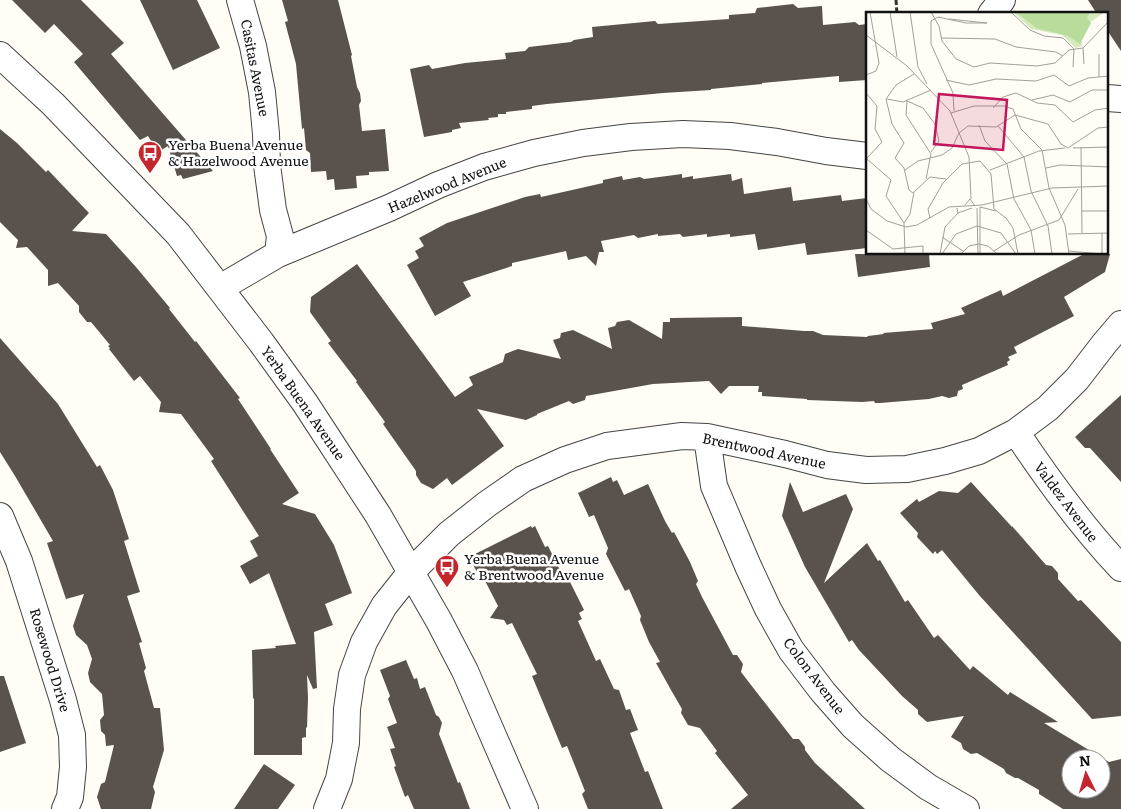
<svg xmlns="http://www.w3.org/2000/svg" width="1121" height="809" font-family="Literata,serif">
	<style>
		.building { fill: #5a524d; fill-rule: evenodd }
		.lines { fill: none; stroke-linecap: round; stroke-linejoin: round }
		.minor-casing { stroke: #444; stroke-width: 28 }
		.path { stroke: #333; stroke-width: 3; stroke-dasharray: 5 2.5; stroke-linecap: butt }
		.minor { stroke: #fff; stroke-width: 26 }
		.labels { text-anchor: middle; stroke-width: 5; stroke-linejoin: round; paint-order: stroke }
		.street-label { font-size: 14px; fill: #111; stroke: #fff }
		.poi-label { font-size: 14px; fill: #111; stroke: #fff; text-anchor: start }
		.inset-road { fill: none; stroke: #a09f9a; stroke-width: 1 }
		.view { fill: #c2185b; fill-opacity: 0.15; stroke: #c2185b; stroke-width: 2.5 }
		.inset-edge { fill: none; stroke: #111; stroke-width: 2.5 }
	</style>
	<rect width="100%" height="100%" fill="#fffdf5"/>
	<path class="building" d="M12,0H81L124,43L111,54L213,171L183,179L181,175L177,176L168,146L158,152L148,136L140,140L74,62L83,54L54,24L45,33Z
		M140,0H197L220,48L173,70Z
		M282,0H338L352,55L351,56L357,87L360,93L361,101L359,105L362,131L385,129L389,171L369,172V175L356,176L357,188L335,190L334,179L327,180L326,171L311,172L310,153L306,150L304,128L302,129L296,64L285,22L288,21Z
		M1088,0H1121V51L1107,30V14H1097Z
		M793,4L798,8L822,6L823,25L855,22L859,25L867,24V80L839,82V76L762,83V84L711,89V90L663,93L547,104L532,106V109L506,112V114H498V117L488,118L489,120L459,123L461,128L452,130V132L424,137L410,69L429,65L432,69L465,63L506,59L505,53L525,51L529,47L571,42L574,40L593,37L592,27L655,21L658,24L729,19V15L755,13L757,8Z
		M0,129L17,143L46,172L48,170L89,213L72,231L106,234L136,267L170,308L169,309L195,342L196,341L240,398L238,399L271,449H270L299,493L282,504L315,514L334,545L352,593L325,604L333,625L314,632L317,688L313,689L307,675L308,698L307,728L306,727V737L302,738V755H254V698L253,699L252,650L276,648L275,646L296,644L269,573L250,584L240,566L258,556L250,541L259,536L211,461L214,459L181,414L159,412L161,402L140,376L134,381L109,349L110,348L108,346L110,345L91,322H87L79,312V306L58,283L48,286V270L27,247L16,248L18,240L0,222Z
		M682,174V178L693,176V179L731,174L732,181L742,178L744,194L791,187L793,201L841,195L842,201L867,198V248L807,255L805,243L758,250L755,234L730,237V234L707,237V234L683,237L680,234L658,236V234L638,238L634,235L601,241L604,252H599L596,266L586,256L568,260L566,251L512,263V266L463,282L471,296L435,316L407,265L419,258L415,251L424,246L419,238L447,223L525,197L540,194L541,197L603,183V180L622,176L623,180L640,177L644,179Z
		M855,254H929L930,267L858,277Z
		M1084,254H1110L1105,272L1064,297L1074,316L1014,347L1017,353L1008,357L1010,360L1007,362L1008,365L962,385L963,389L958,391L957,396L949,398L942,396L929,399L880,403H875L874,401L862,402L807,400V399L762,396V392H758L759,386H729L721,394L709,381L653,384L586,396L585,400L573,404L569,401L537,414V415L526,420L477,409L504,446L452,485L447,478L433,489L421,483L416,475V471L383,424L385,422L356,382L357,381L328,343L331,341L310,312L311,297L357,264L455,397L473,385L469,377L503,362L505,354L518,349L561,359L553,340L560,338L561,333L573,330L612,349L608,328L615,326L617,322L629,320L662,339L663,322H670V318L742,317V326L804,331H813L823,335L867,337L868,336L884,334L883,333L933,329L931,323L965,314L961,308L1001,290L1003,296Z
		M0,338L58,404L97,467L100,465L113,490L129,539L124,541L140,592L127,596L142,642L139,643L146,668L144,671L154,708H160L164,750L153,787L155,792L151,809H101L97,797L101,784L105,782L114,745L106,746L105,735L101,731L100,720L104,715L102,694L90,682L88,673L92,659L87,645L76,635L73,626L84,594L66,599L47,543L53,541L15,476L0,452Z
		M1121,395V482L1090,448H1085L1075,437Z
		M611,477L613,482L617,480L624,495L648,484L665,521L672,533L674,532L690,562L698,581L696,584L702,597L733,655H737L743,664L741,672L793,739H799L805,747V750L815,763L865,809H731L748,795L715,753L717,751L700,728L688,725L681,713L682,709L671,690L656,663L660,662L649,642L640,620L641,616L629,589L625,591L606,554L608,548L594,515L589,517L578,493Z
		M790,482L803,512L846,494L853,509L824,583L867,543L878,561L880,560L905,602L908,600L934,638L938,635L970,670L973,666L1008,695L1010,692L1058,722L1044,723L1109,762L1121,759V809H1063L1039,794V790L1018,778H1015L1006,773L1004,769L977,753L971,754L963,749L961,743L951,737L964,716L927,722L918,714V710L902,696L859,650L852,640L849,642L805,567L782,516ZM1071,759H1101V789H1071Z
		M971,482L1012,527V526L1046,565L1052,566L1058,573V579L1078,601L1081,600L1121,642V716L1092,719L979,595L942,550L937,554L935,551L933,554L917,537L918,533L900,513L917,499L919,502L939,491L958,493Z
		M531,526L532,528L535,526L545,547L548,546L563,576L566,574L584,610L579,613L582,619L578,621L596,661L600,659L614,689L619,690L626,710L630,709L638,730L630,733L645,772L648,771L663,809H588L582,794L585,791L567,746L562,748L532,676L537,674L512,623L507,625L504,620L490,618L498,606L482,575L477,572L472,563L475,554Z
		M406,660L414,679L417,678L420,689L425,687L436,715L439,717L442,723L439,734L458,783L460,782L470,809H414L408,795L405,797L394,767L396,766L390,749L395,748L387,727L397,723L388,699L390,696L380,670Z
		M0,676H4L26,743L0,752Z
		M264,764L295,785L278,809H234Z"/>
	<g class="lines">
		<defs>
			<path id="minor" d="M240,0L253,46L262,92L266,134L267,165L273,210L280,236L278,254
				M991,14L1002,0
				M0,55L53,104L178,234L261,342L305,403L378,515L439,621L465,671L525,809
				M1107,98L1121,99
				M220,288L278,254L389,208L438,185L484,167L534,153L583,143L631,137L683,134L730,136L777,142L826,151L867,156
				M1016,432C1048,480 1081,526 1121,568
				M707,437L714,486L748,566L768,609L791,650L823,692L853,726L890,759L928,787L966,809
				M0,516L19,561L63,700L72,735L73,767L70,797L65,809
				M327,809L339,779L346,743L347,709L352,675L364,642L384,606L411,572L449,534L487,504L523,479L565,460L607,446L682,436L707,437L785,454L827,465L866,470L907,469L945,461L979,451L1016,432L1048,408L1077,379L1104,344L1121,324"/>
		</defs>
		<use href="#minor" class="minor-casing"/>
		<path class="path" d="M896,0L897,14"/>
		<use href="#minor" class="minor"/>
	</g>
	<defs>
		<symbol id="bus-pin" viewBox="-11 -11 22 30"><path d="M0 17L-7.5 6A9.5 9.5 0 1 1 7.5 6Z" fill="#c4262e" stroke="#fff"/><path d="M-5-6H5V4H4V6H2V4H-2V6H-4V4H-5ZM-3.5-4V0h7V-4ZM-3.5 1.2v1.5H-2V1.2ZM2 1.2v1.5H3.5V1.2Z" fill="#fff"/></symbol>
	</defs>
	<g fill-rule="evenodd">
		<use href="#bus-pin" x="136" y="139" width="28" height="38"/>
		<use href="#bus-pin" x="433" y="553" width="28" height="38"/>
	</g>
	<g class="labels">
		<g class="street-label">
			<text transform="translate(255 68) rotate(79)" y="5">Casitas Avenue</text>
			<text transform="translate(447 185) rotate(-22)" y="5">Hazelwood Avenue</text>
			<text transform="translate(303 403) rotate(55)" y="5">Yerba Buena Avenue</text>
			<text transform="translate(764 451) rotate(12)" y="5">Brentwood Avenue</text>
			<text transform="translate(1066 502) rotate(53)" y="5">Valdez Avenue</text>
			<text transform="translate(50 660) rotate(73)" y="5">Rosewood Drive</text>
			<text transform="translate(814 676) rotate(53)" y="5">Colon Avenue</text>
		</g>
		<g class="poi-label">
			<text x="168" y="150">Yerba Buena Avenue<tspan x="168" dy="16">&amp; Hazelwood Avenue</tspan></text>
			<text x="464" y="564">Yerba Buena Avenue<tspan x="464" dy="16">&amp; Brentwood Avenue</tspan></text>
		</g>
	</g>
	<g transform="translate(866 12)">
		<rect width="242" height="242" fill="#fffdf5"/>
		<path d="M147,0H239L216,16V34L210,36L196,23L165,17Z" fill="#d5ebbd"/>
		<path d="M150,0H224L221,6L225,11L214,32L202,24L170,16Z" fill="#b9dc9c"/>
		<path class="inset-road" d="M24,0L31,45M44,0L52,55L61,72M65,0L73,14L76,29L90,47L108,55L124,51L171,54L189,51L203,38L217,36L243,9M145,0L164,18L178,24L197,26L208,37M83,7L121,11M0,23L41,54L84,99L103,145L105,187M75,26L129,27L150,35L190,40L197,44M217,36L218,52M233,42V65M207,55L208,37M0,63L10,59L13,51L4,0M80,68L103,73L130,67L170,69L188,63L203,74L222,66L243,64M0,81L11,94L9,117L16,130L1,146M21,87L37,90L65,78M166,88L187,83L204,90L226,78H243M127,96L137,85L150,81L171,91L189,93L207,110L229,98L243,96M88,99L87,81L65,32V9L72,5L100,11H121M85,101L108,94H138L147,97L155,117L176,138L183,176L199,213L203,242M113,113L119,129L141,152L148,187L165,218L169,242M132,114L158,145L165,179L182,214L186,242M215,135L216,221M207,136L243,135M1,147L25,168L20,184L38,211M180,156L194,153L243,155M39,158L52,149L76,143L86,136L93,121L102,114L130,115L149,103L182,112L195,132L202,136L232,116L243,115M124,158L173,139L199,136M60,167L65,142L40,103L41,89L57,96L69,112L73,129L65,140M47,181L43,178L38,156L29,146L38,131L26,112L20,87L30,73L48,62M0,187L5,197L21,209L40,215L51,213L83,195L116,193L186,176L243,174M99,193L104,187L109,194M114,195V242M114,195L130,199M91,196L92,201L106,196M111,196L112,242M216,199H243M64,206L62,197L77,171L96,152L114,149L125,162L128,197L140,206L147,216L152,242M0,218L27,237L57,234V242M236,221V242M202,222L243,221M76,225L97,239M128,239L153,223L193,208L212,177M203,239L236,242M39,242L38,211L44,202L48,180L64,165L80,167M74,242L79,215L92,201M76,242L90,222L111,214L135,221L150,242M95,242L103,234L113,232L122,234L131,242"/>
		<path class="view" d="M73,82L141,88L137,138L68,132Z"/>
		<rect width="242" height="242" class="inset-edge"/>
	</g>
	<g transform="translate(1086 774) rotate(355)"><circle r="24" fill="#ffffff" stroke="#a0a0a0"/>
	<path d="M0-4L9 19L0 12L-9 19Z" fill="#c4262e"/>
	<text y="-8" font-size="14" font-weight="bold" text-anchor="middle" fill="#111111">N</text>
	</g>
</svg>
